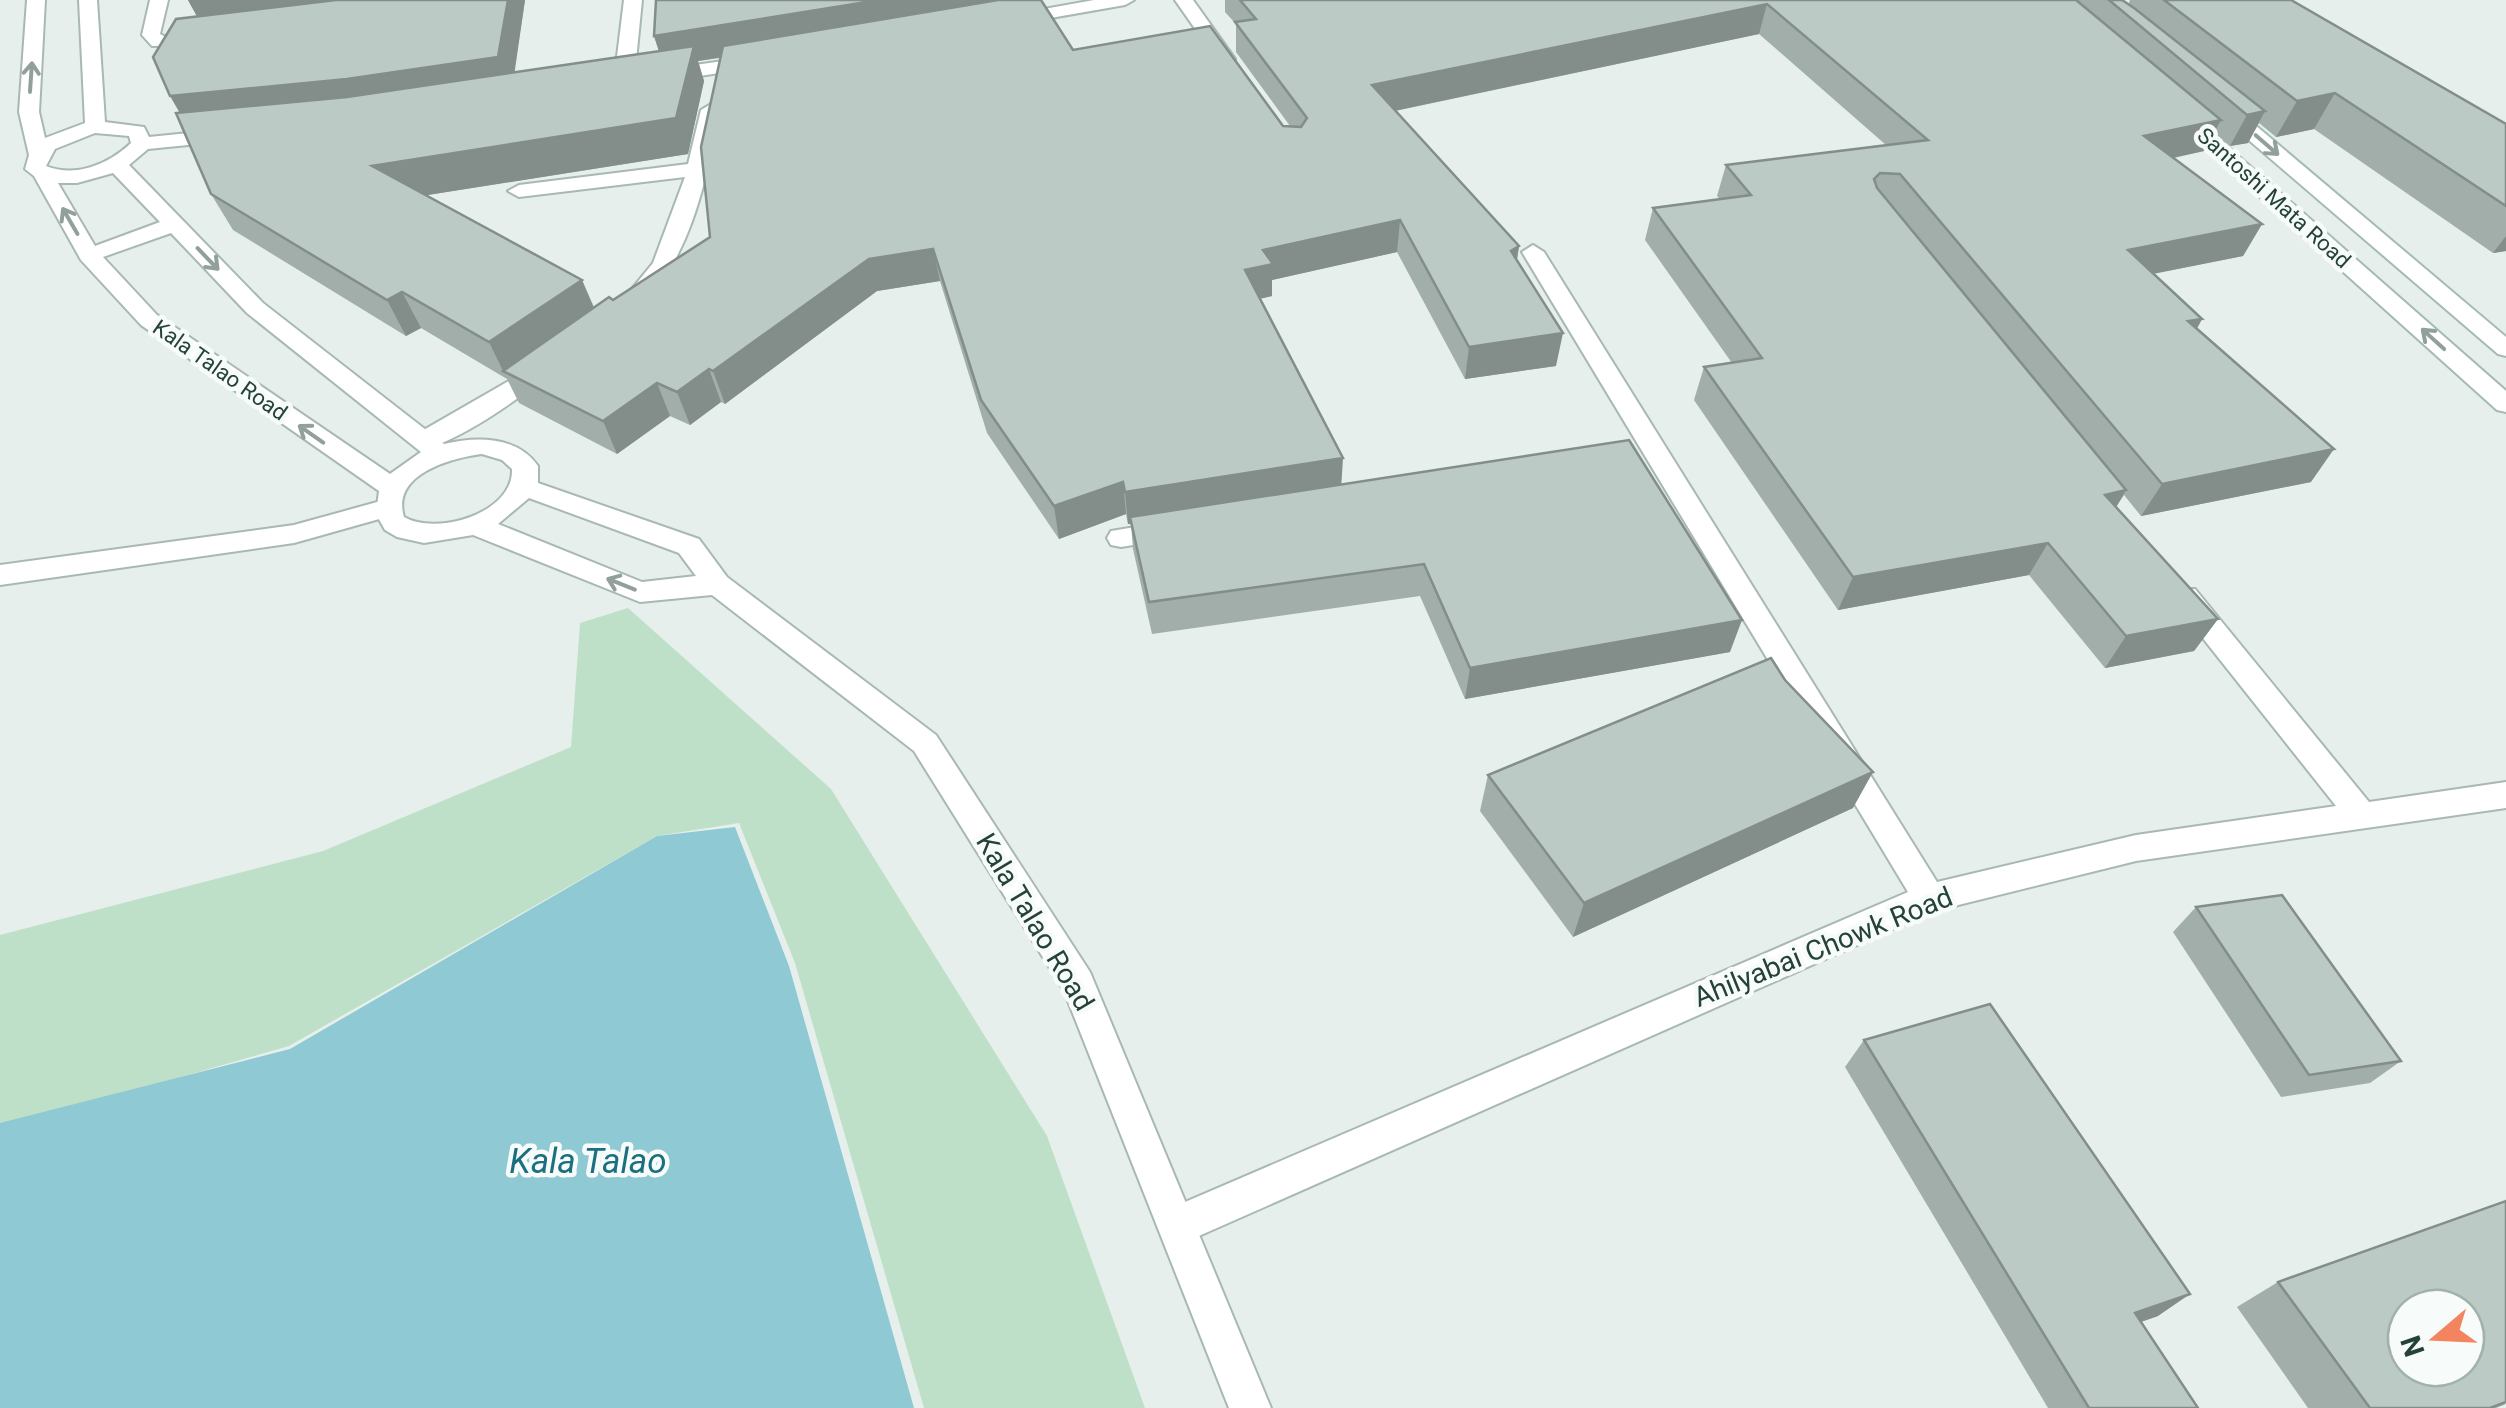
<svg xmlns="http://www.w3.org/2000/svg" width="2506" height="1408" viewBox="0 0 2506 1408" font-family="Roboto,sans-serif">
<rect width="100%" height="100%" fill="#e6efeb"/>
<polygon fill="#bfe0c8" points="628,608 831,789 1047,1136 1145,1408 924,1408 795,963 739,823 657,836 289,1046 0,1129 0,935 323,851 571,747 580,623"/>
<polygon fill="#8ec9d4" points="735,827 789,966 914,1408 0,1408 0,1123 290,1049 657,836"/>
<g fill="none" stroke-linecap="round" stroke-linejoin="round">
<defs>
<g id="minor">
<polygon points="150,0 168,0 160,34 164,36 207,37 207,45 152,46 142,35"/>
<polygon points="624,0 642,0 634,81 624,87 614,81"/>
<polygon points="1175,0 1193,0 1235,59 1233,63 1219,63"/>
<path d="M711 104 721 110C705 180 693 252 642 306L634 308 622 301 653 263 685 177 519 197 508 191 519 185 688 164 701 110Z"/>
<polygon points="1533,245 1544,252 1937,882 2136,835 2336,806 2175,603 2171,596 2175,589 2195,589 2369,802 2506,782 2506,808 2136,861 1934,911 1192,1239 1178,1244 1164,1239 1158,1225 1164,1211 1908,892 1522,252"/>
<path d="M545 360 557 367 554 372C528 391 444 455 415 447L411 441 415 435Z"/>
<polygon points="388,499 397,502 401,508 397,514 294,543 0,585 0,565 294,525"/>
<polygon points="1172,521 1182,523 1185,530 1182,537 1121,547 1111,545 1107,538 1111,531"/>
</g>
<g id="tertiary">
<path d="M27 0H45L39 112 45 138 85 123 79 0H97L105 122 144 127 149 137 228 129 238 135 228 141 148 149 129 165 263 303 444 444C477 436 517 436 538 466V483L699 539 727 577 936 735 1090 972 1271 1408H1229L1064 991 914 751 712 595 640 602 473 535 424 543 397 537 385 530 376 514 379 491 141 325 81 260 34 176 25 169 29 155 19 112ZM95 133 129 136 131 143C109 164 76 178 46 166L55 149ZM113 173 160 222 95 246 58 183H77ZM171 233 247 313 421 452 390 474 157 315 103 257ZM482 454 502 460 512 469C514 513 437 536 404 517 391 474 451 458 482 454ZM529 498 679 553 696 576 642 582 498 524Z"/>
<polygon points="1094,0 1134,0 1125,5 1011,25 1002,20 1011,15"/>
<polygon points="758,56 765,58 765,66 660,82 650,76 660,70"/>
</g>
<g id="secondary">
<polygon points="2222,101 2229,103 2506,337 2506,356 2498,354 2215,111 2212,107"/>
<polygon points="2179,108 2186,110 2506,391 2506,412 2497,410 2172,118 2169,114"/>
</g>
</defs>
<use href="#minor" stroke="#a8b8b2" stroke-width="4"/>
<use href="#tertiary" stroke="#a8b8b2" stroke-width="4"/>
<use href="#secondary" stroke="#a4bbb3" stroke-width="4"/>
<use href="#minor" fill="#fff" fill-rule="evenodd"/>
<use href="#tertiary" fill="#fff" fill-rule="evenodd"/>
<use href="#secondary" fill="#fff" fill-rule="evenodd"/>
</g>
<g fill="#a1aea9" fill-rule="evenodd">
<path d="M188 0H525L514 72 659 51 654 36 1073 50 1283 126H1290L1236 52V24L1225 12V0H2122L2128 5 2130 0H2291L2506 124V251L2493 253 2314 129 2276 137 2259 123 2248 143 2230 146 2214 133 2204 151 2174 158 2262 224 2243 256 2153 274 2202 319 2197 329 2311 482 2141 516 2124 495 2116 507 2218 619 2194 651 2105 668 2029 575 1838 610 1694 400 1704 367 1732 363 1645 240 1653 208 1720 199 1717 196 1726 165 1886 145 1759 34 1395 111 1519 246 1517 260 1556 366 1465 379 1397 252 1272 280V296L1260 299 1341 484 1730 652 1465 699 1420 596 1152 634 1133 549 1131 524H1128L1126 514 1059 539 987 433 940 281 877 291 725 404 721 402 690 425 670 416 617 454 519 403 507 379 421 328 406 336 233 230 211 194 179 113 197 16ZM720 58 710 237 613 300 594 307 582 280 427 195 688 154 704 81 698 61Z"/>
<polygon points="1488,775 1853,808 1573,937 1480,811"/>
<polygon points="2196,907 2401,1061 2370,1083 2281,1097 2173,932"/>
<polygon points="1864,1040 2158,1316 2141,1322 2198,1408 2048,1408 1845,1067"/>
<polygon points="2278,1282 2506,1404 2496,1408 2308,1408 2237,1307"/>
</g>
<g fill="#838d89">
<polygon points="188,0 376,0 205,31"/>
<polygon points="508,0 525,0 512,90 189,129 170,96"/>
<polygon points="879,0 1029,0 1030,7 698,61 704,81 688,154 390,201 372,166 664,67 654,36"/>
<polygon points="1767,4 1759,34 1370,116 1372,85"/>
<polygon points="2335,93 2314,129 2276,137 2297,101"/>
<polygon points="2265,111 2248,143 2230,146 2247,115"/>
<polygon points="2221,120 2204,151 2129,167 2144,136"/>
<polygon points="1400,220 1397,252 1272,280 1272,296 1245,302 1245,270 1263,250"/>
<polygon points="2262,224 2243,256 2111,282 2128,250"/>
<polygon points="2506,236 2506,251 2493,253"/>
<polygon points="1519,246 1514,278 1511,251"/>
<polygon points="933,249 940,281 877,291 725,404 713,371 869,259"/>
<polygon points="582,280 597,316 503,371 507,379 489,342"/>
<polygon points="402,292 421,328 406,336 387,300"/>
<polygon points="2202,319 2183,352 2188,321"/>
<polygon points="1563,333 1556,366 1465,379 1469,347"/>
<polygon points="709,369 721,402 690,425 677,392"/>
<polygon points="657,383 670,416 617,454 603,421"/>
<polygon points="2334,449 2311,482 2141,516 2162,484"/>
<polygon points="1343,458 1341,490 1130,517 1131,524 1128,524 1125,492"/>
<polygon points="1123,482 1126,514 1059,539 1054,506"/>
<polygon points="2126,490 2107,523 2105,495"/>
<polygon points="2048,543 2029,575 1838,610 1853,577"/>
<polygon points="2218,619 2194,651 2105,668 2126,636"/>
<polygon points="1742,620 1730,652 1465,699 1470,668"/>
<polygon points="1873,772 1853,808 1573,937 1584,903"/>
<polygon points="2190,1294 2158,1316 2105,1334 2135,1313"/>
</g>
<g fill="#bbcac4" stroke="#838d89" stroke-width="2.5" fill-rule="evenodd">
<polygon points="336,0 508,0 498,57 347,79 170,96 153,57 176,19"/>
<polygon points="656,0 879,0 654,36"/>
<polygon points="998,0 1041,0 1073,50 1210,26 1283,126 1301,127 1307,118 1235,22 1256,19 1240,0 2076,0 2221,120 2144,136 2262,224 2128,250 2202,319 2188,321 2334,449 2162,484 1900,174 1880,173 1874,179 1877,188 2126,490 2105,495 2218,619 2126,636 2048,543 1853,577 1704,367 1762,358 1653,208 1751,195 1726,165 1928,140 1767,4 1372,85 1519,246 1511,251 1563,333 1469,347 1400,220 1263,250 1273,264 1245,270 1343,458 1125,492 1123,482 1054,506 981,400 933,249 869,259 713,371 709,369 677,392 657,383 603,421 503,371 609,297 613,300 710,237 701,147 723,46"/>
<polygon points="2109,0 2122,0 2134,8 2265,111 2247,115"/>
<polygon points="2164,0 2291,0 2506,124 2506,206 2335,93 2297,101"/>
<polygon points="694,46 676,118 372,166 582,280 489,342 402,292 387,300 211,194 176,113 347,97"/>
<polygon points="1629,440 1742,620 1470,668 1424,564 1149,602 1130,517"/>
<polygon points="1771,658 1785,680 1873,772 1584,903 1488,775"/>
<polygon points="2282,895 2401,1061 2309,1075 2196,907"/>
<polygon points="1990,1004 2190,1294 2135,1313 2198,1408 2089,1408 1864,1040"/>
<path d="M2506 1201V1402L2490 1408H2370L2278 1282ZM2406 1308H2466V1368H2406Z"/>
</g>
<defs><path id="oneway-shaft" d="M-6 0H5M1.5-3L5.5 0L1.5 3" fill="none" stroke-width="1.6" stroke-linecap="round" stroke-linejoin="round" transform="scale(2.5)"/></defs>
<g stroke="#92a09c">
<use href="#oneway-shaft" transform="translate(31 77) rotate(-86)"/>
<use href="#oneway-shaft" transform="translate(2267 145) rotate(41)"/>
<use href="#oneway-shaft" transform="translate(70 221) rotate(-120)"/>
<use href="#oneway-shaft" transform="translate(208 259) rotate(46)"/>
<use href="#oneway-shaft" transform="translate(2433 339) rotate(-138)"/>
<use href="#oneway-shaft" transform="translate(311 434) rotate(-145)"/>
<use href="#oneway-shaft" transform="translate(621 584) rotate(-158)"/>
</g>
<g text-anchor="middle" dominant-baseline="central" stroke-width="9" stroke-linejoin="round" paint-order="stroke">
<g font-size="22" fill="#24423a" stroke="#f7fbf9">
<text transform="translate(2274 198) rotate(42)">Santoshi Mata Road</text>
<text transform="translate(220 370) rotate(35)">Kala Talao Road</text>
</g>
<g font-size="28" fill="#24423a" stroke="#f7fbf9">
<text transform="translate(1035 922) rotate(59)">Kala Talao Road</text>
<text transform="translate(1823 947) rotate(-22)">Ahilyabai Chowk Road</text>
</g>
<g font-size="35" font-style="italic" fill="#1c6f80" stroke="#f7fbf9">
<text x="588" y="1161">Kala Talao</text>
</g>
</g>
<g transform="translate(2436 1338) rotate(251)"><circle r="48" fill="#f7fbf9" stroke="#a3b1ad" stroke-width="2.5"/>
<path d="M0-8L18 38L0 25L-18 38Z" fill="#f4845f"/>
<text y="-15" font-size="28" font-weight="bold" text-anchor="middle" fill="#24423a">N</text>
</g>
</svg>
